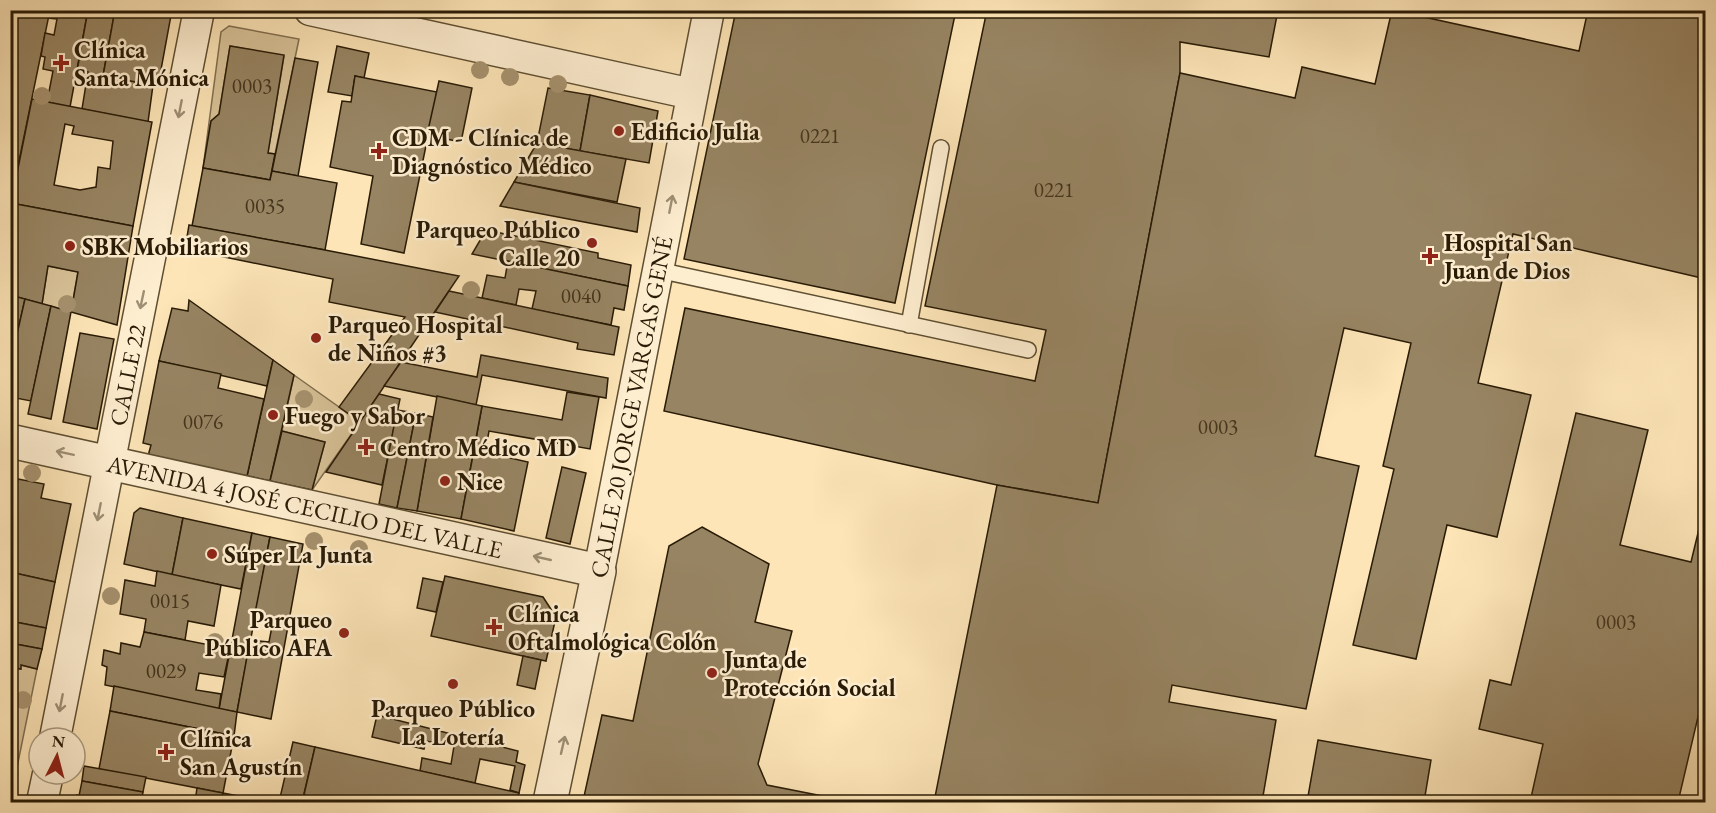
<svg xmlns="http://www.w3.org/2000/svg" width="1716" height="813" viewBox="0 0 1716 813" font-family="'EB Garamond',serif">
<rect width="100%" height="100%" fill="#fde5b7"/>
<filter id="stains"><feTurbulence type="fractalNoise" baseFrequency=".00333" numOctaves="4"/><feColorMatrix values="0 0 0 0 .2 0 0 0 0 .09 0 0 0 0 .02 0 0 0 .5 -.17"/></filter>
<radialGradient id="worn" r=".72"><stop offset=".6" stop-color="#630" stop-opacity="0"/><stop offset="1" stop-color="#630" stop-opacity=".3"/></radialGradient>
<g fill="#d9c399" stroke="#816f50" stroke-width="1.5">
<polygon points="229,26 299,39 275,154 268,153 284,56 230,46 219,114 211,121 203,168 221,32"/>
<polygon points="48,266 78,272 71,312 42,304"/>
<polygon points="294,375 360,422 312,490 325,442 282,431"/>
<polygon points="21,665 37,669 10,802 13,704 11,703 11,667 20,669"/>
</g>
<g fill="#978462" stroke="#291b06" stroke-width="1.5" fill-rule="evenodd">
<polygon points="10,10 49,15 10,205"/>
<polygon points="49,10 88,10 70,107 47,102 53,71 43,69 45,57 41,56 45,33 54,35 57,19 48,18"/>
<polygon points="88,10 115,10 103,76 153,85 148,122 82,109 88,72 77,71"/>
<polygon points="115,10 172,10 158,86 103,76"/>
<polygon points="736,10 956,10 895,303 684,259"/>
<polygon points="987,10 1278,10 1269,57 1180,42 1180,73 1098,503 997,485 664,411 685,308 1035,381 1046,330 925,306"/>
<polygon points="1392,10 1579,51 1588,10 1706,10 1706,279 1513,234 1478,383 1531,395 1497,537 1447,525 1416,659 1353,645 1394,469 1383,466 1411,343 1344,328 1315,456 1359,466 1306,709 1172,685 1169,702 1276,720 1262,802 934,802 997,485 1098,503 1180,73 1295,98 1302,67 1375,84"/>
<polygon points="230,46 284,55 268,153 275,154 270,180 203,168 211,121 219,114"/>
<polygon points="337,46 369,53 364,78 355,76 352,96 328,92"/>
<polygon points="295,58 318,62 298,176 272,171"/>
<polygon points="355,76 437,92 404,253 361,244 373,176 330,167 342,101 351,102"/>
<polygon points="439,81 472,88 461,142 427,135"/>
<polygon points="548,88 590,95 580,151 537,143"/>
<polygon points="590,95 658,111 649,163 580,151"/>
<path d="M32 99 152 122 133 226 11 203ZM65 124 74 126 72 134 113 141 110 169 98 167 96 187 80 190 54 185Z"/>
<polygon points="537,143 626,159 617,202 514,182"/>
<polygon points="203,168 270,180 272,171 337,183 325,250 192,226"/>
<polygon points="514,182 640,208 637,232 500,206"/>
<polygon points="11,203 133,226 117,325 71,312 78,272 48,266 42,304 10,295"/>
<polygon points="189,225 325,250 459,276 360,422 339,407 405,317 329,302 333,279 185,249"/>
<polygon points="486,230 598,253 598,258 631,265 628,286 472,254"/>
<polygon points="508,261 628,286 624,310 614,308 611,325 532,309 536,291 519,289 516,305 482,298 487,275 505,278"/>
<polygon points="449,291 619,327 614,355 577,349 578,343 435,312"/>
<polygon points="10,295 25,299 10,365"/>
<polygon points="25,299 51,306 31,401 10,397 10,365"/>
<polygon points="189,300 273,360 267,386 159,361 172,308 188,311"/>
<polygon points="51,306 71,312 51,419 28,414"/>
<polygon points="80,333 114,339 97,429 63,422"/>
<polygon points="481,355 608,378 606,398 482,375 476,405 384,386 401,362 477,377"/>
<polygon points="273,360 294,375 270,481 247,476"/>
<polygon points="159,361 221,374 218,388 264,399 247,476 148,456 151,445 143,443"/>
<polygon points="567,392 599,397 590,449 489,431 485,453 474,450 482,406 562,420"/>
<polygon points="379,394 400,399 382,485 326,472"/>
<polygon points="437,396 482,406 461,519 417,511"/>
<polygon points="397,410 416,413 397,508 379,504"/>
<polygon points="416,413 433,417 417,511 397,508"/>
<polygon points="1576,413 1648,430 1620,545 1691,562 1706,500 1706,683 1678,802 1530,802 1543,744 1479,729 1490,680 1511,685"/>
<polygon points="282,431 325,442 312,490 270,481"/>
<polygon points="474,450 528,462 514,531 461,519"/>
<polygon points="562,467 586,473 570,544 546,538"/>
<polygon points="10,477 18,479 10,517"/>
<polygon points="18,479 44,484 41,498 71,504 55,582 10,572 10,517"/>
<polygon points="140,508 183,518 172,575 124,564 134,513"/>
<polygon points="183,518 252,533 241,589 172,575"/>
<polygon points="702,527 769,564 755,622 792,631 758,764 767,785 853,802 583,801 602,715 633,721 669,546"/>
<polygon points="252,533 270,537 237,712 219,709"/>
<polygon points="270,537 303,544 271,719 237,712 250,640 269,642 273,621 254,618"/>
<polygon points="157,571 221,585 214,626 188,621 185,640 144,632 146,619 120,614 125,580 155,586"/>
<polygon points="10,572 55,582 46,628 10,621"/>
<polygon points="445,576 543,597 556,617 546,661 431,636"/>
<polygon points="423,578 443,582 436,612 417,608"/>
<polygon points="10,621 46,628 42,649 10,643"/>
<polygon points="144,632 230,649 224,677 199,673 196,690 221,694 219,709 105,685 107,667 102,665 104,650 120,654 121,643 140,647"/>
<polygon points="10,643 42,649 37,669 21,665 21,669 10,667"/>
<polygon points="523,656 541,660 535,689 517,685"/>
<polygon points="114,686 237,712 234,736 110,711"/>
<polygon points="110,711 234,736 223,793 99,769"/>
<polygon points="377,715 518,751 516,762 525,765 519,793 510,790 515,766 480,759 475,783 420,771 422,758 451,764 454,746 426,741 424,749 372,737"/>
<polygon points="1318,740 1431,760 1424,802 1307,802"/>
<polygon points="293,742 315,747 302,802 279,802"/>
<polygon points="315,747 519,793 517,802 340,802 304,795"/>
<polygon points="84,766 146,777 143,792 82,781"/>
<polygon points="82,781 143,792 141,802 116,802 79,796"/>
<polygon points="197,788 223,793 221,802 195,802"/>
<polygon points="223,793 239,796 238,802 221,802"/>
<polygon points="77,795 79,796 116,802 75,802"/>
</g>
<g fill="none" stroke-linecap="round" stroke-linejoin="round">
<defs>
<g id="service">
<polyline points="658,270 1028,350"/>
<polyline points="909,325 941,148"/>
</g>
<g id="minor">
<polyline points="310,10 692,94"/>
<polyline points="599,571 709,10"/>
<path id="s1" d="M55 738 199 10"/>
<polyline points="42,802 48,774"/>
</g>
<g id="tertiary">
<path id="s2" d="M10 441 599 571 550 802"/>
</g>
</defs>
<use href="#service" stroke="#5e4e32" stroke-width="18"/>
<use href="#minor" stroke="#5e4e32" stroke-width="33"/>
<use href="#tertiary" stroke="#5e4e32" stroke-width="36"/>
<use href="#service" stroke="#feeed0" stroke-width="15"/>
<use href="#minor" stroke="#feeed0" stroke-width="30"/>
<use href="#tertiary" stroke="#feeed0" stroke-width="33"/>
</g>
<g fill="#a6916e">
<circle cx="480" cy="70" r="9"/>
<circle cx="510" cy="77" r="9"/>
<circle cx="558" cy="84" r="9"/>
<circle cx="42" cy="96" r="9"/>
<circle cx="471" cy="290" r="9"/>
<circle cx="67" cy="304" r="9"/>
<circle cx="304" cy="399" r="9"/>
<circle cx="32" cy="473" r="9"/>
<circle cx="314" cy="541" r="9"/>
<circle cx="359" cy="549" r="9"/>
<circle cx="111" cy="596" r="9"/>
<circle cx="215" cy="642" r="9"/>
<circle cx="23" cy="700" r="9"/>
</g>
<defs><path id="oneway-shaft" d="M-6 0H5M1.5-3L5.5 0L1.5 3" fill="none" stroke-width="1.6" stroke-linecap="round" stroke-linejoin="round" transform="scale(1.5)"/></defs>
<g stroke="#9e8f75">
<use href="#oneway-shaft" transform="translate(180 109) rotate(101)"/>
<use href="#oneway-shaft" transform="translate(671 204) rotate(-79)"/>
<use href="#oneway-shaft" transform="translate(142 300) rotate(102)"/>
<use href="#oneway-shaft" transform="translate(65 453) rotate(-168)"/>
<use href="#oneway-shaft" transform="translate(99 512) rotate(101)"/>
<use href="#oneway-shaft" transform="translate(542 558) rotate(-167)"/>
<use href="#oneway-shaft" transform="translate(61 703) rotate(101)"/>
<use href="#oneway-shaft" transform="translate(563 745) rotate(-77)"/>
</g>
<g fill="#8f2418" stroke="#feeed0" stroke-width="2">
<path d="M58 54h6v6h6v6h-6v6h-6v-6h-6v-6h6z"/>
<circle cx="619" cy="131" r="6"/>
<path d="M376 142h6v6h6v6h-6v6h-6v-6h-6v-6h6z"/>
<circle cx="592" cy="243" r="6"/>
<circle cx="70" cy="246" r="6"/>
<path d="M1427 247h6v6h6v6h-6v6h-6v-6h-6v-6h6z"/>
<circle cx="316" cy="338" r="6"/>
<circle cx="273" cy="415" r="6"/>
<path d="M363 438h6v6h6v6h-6v6h-6v-6h-6v-6h6z"/>
<circle cx="445" cy="481" r="6"/>
<circle cx="212" cy="554" r="6"/>
<path d="M491 618h6v6h6v6h-6v6h-6v-6h-6v-6h6z"/>
<circle cx="344" cy="633" r="6"/>
<circle cx="712" cy="673" r="6"/>
<circle cx="453" cy="684" r="6"/>
<path d="M163 743h6v6h6v6h-6v6h-6v-6h-6v-6h6z"/>
</g>
<g text-anchor="middle" dominant-baseline="central" stroke-width="5" stroke-linejoin="round" paint-order="stroke">
<g font-size="21" fill="#44351d">
<text x="252" y="85">0003</text>
<text x="820" y="135">0221</text>
<text x="1054" y="189">0221</text>
<text x="265" y="205">0035</text>
<text x="581" y="295">0040</text>
<text x="203" y="421">0076</text>
<text x="1218" y="426">0003</text>
<text x="170" y="600">0015</text>
<text x="1616" y="621">0003</text>
<text x="166" y="670">0029</text>
</g>
<g font-size="24" font-weight="bold" fill="#291b06" stroke="#feeed0" text-anchor="start">
<text x="74" y="49">Clínica<tspan x="74" dy="28">Santa Mónica</tspan></text>
<text x="631" y="131">Edificio Julia</text>
<text x="392" y="137">CDM - Clínica de<tspan x="392" dy="28">Diagnóstico Médico</tspan></text>
<text x="580" y="229" text-anchor="end">Parqueo Público<tspan x="580" dy="28">Calle 20</tspan></text>
<text x="1444" y="242">Hospital San<tspan x="1444" dy="28">Juan de Dios</tspan></text>
<text x="82" y="246">SBK Mobiliarios</text>
<text x="328" y="324">Parqueo Hospital<tspan x="328" dy="28">de Niños #3</tspan></text>
<text x="285" y="415">Fuego y Sabor</text>
<text x="380" y="447">Centro Médico MD</text>
<text x="457" y="481">Nice</text>
<text x="224" y="554">Súper La Junta</text>
<text x="508" y="613">Clínica<tspan x="508" dy="28">Oftalmológica Colón</tspan></text>
<text x="332" y="619" text-anchor="end">Parqueo<tspan x="332" dy="28">Público AFA</tspan></text>
<text x="724" y="659">Junta de<tspan x="724" dy="28">Protección Social</tspan></text>
<text x="453" y="708" text-anchor="middle">Parqueo Público<tspan x="453" dy="28">La Lotería</tspan></text>
<text x="180" y="738">Clínica<tspan x="180" dy="28">San Agustín</tspan></text>
</g>
<g font-size="24" fill="#291b06" stroke="#feeed0">
<text stroke="none"><textPath href="#s1" startOffset="370">CALLE 22</textPath></text>
<text transform="translate(631 407) rotate(-79)">CALLE 20 JORGE VARGAS GENÉ</text>
<text stroke="none"><textPath href="#s2" startOffset="302">AVENIDA 4 JOSÉ CECILIO DEL VALLE</textPath></text>
</g>
</g>
<rect width="1716" height="813" fill="none" stroke="#fde5b7" stroke-width="36"/>
<rect x="12" y="12" width="1692" height="789" fill="none" stroke="#291b06" stroke-width="3"/>
<rect x="18" y="18" width="1680" height="777" fill="none" stroke="#291b06" stroke-width="1.5"/>
<g transform="translate(57 756) rotate(6)"><circle r="28" fill="#feeed0" stroke="#a99a7f" stroke-width="1.5"/>
<path d="M0-4.5L10 22L0 15L-10 22Z" fill="#8f2418"/>
<text y="-9" font-size="16" font-weight="bold" text-anchor="middle" fill="#291b06">N</text>
</g>
<rect width="100%" height="100%" filter="url(#stains)"/>
<rect width="100%" height="100%" fill="url(#worn)"/>
</svg>
